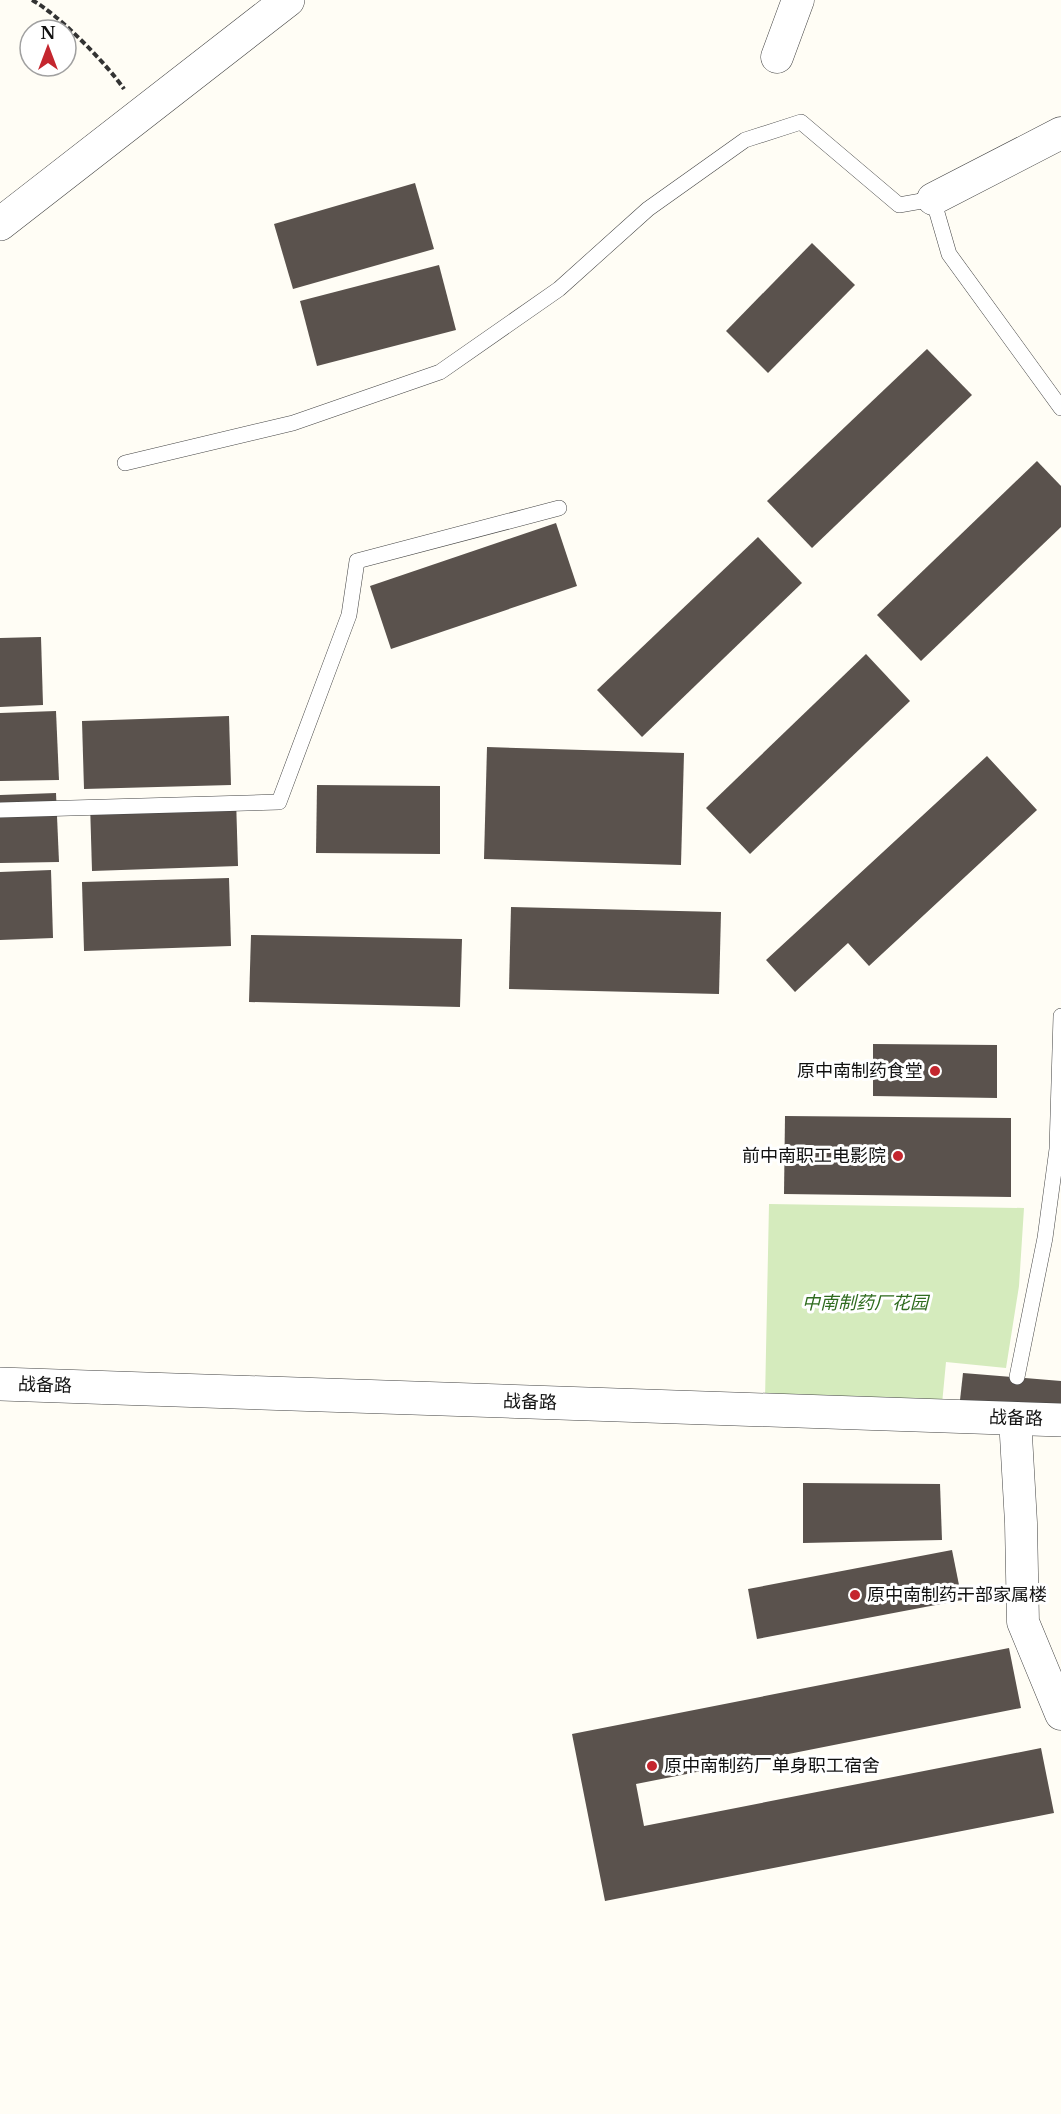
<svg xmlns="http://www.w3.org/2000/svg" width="1061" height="2114" viewBox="0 0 1061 2114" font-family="'Libre Baskerville','Noto Sans SC',serif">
<rect width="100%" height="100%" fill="#fffdf5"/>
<polygon fill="#d5ebbd" points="769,1204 1024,1208 1019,1286 1006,1368 946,1362 942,1404 765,1400"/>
<g fill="#5a524d">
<polygon points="415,183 434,249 293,289 274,224"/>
<polygon points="812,243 855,285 768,373 726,331"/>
<polygon points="439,265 456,330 317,366 300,301"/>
<polygon points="927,349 972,395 812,548 767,501"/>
<polygon points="1037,461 1061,486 1061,527 921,661 877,615"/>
<polygon points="556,523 577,586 391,649 370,586"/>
<polygon points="758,537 802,583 642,737 597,690"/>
<polygon points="41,637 43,705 0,707 0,638"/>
<polygon points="866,654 910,701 750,854 706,808"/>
<polygon points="56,711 59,780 0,781 0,713"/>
<polygon points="229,716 231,785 84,789 82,721"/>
<polygon points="487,747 684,753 681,865 484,859"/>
<polygon points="987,756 1037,810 869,966 848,943 795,992 766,960"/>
<polygon points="317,785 440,786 440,854 316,853"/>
<polygon points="56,793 59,862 0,863 0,795"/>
<polygon points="236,798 238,866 92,871 90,803"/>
<polygon points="51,870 53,938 0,940 0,872"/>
<polygon points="229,878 231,946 84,951 82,882"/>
<polygon points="511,907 721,912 719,994 509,989"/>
<polygon points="251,935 462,939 460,1007 249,1002"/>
<polygon points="873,1044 997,1045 997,1098 873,1096"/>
<polygon points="785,1116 1011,1118 1011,1197 784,1194"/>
<polygon points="963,1373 1061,1381 1061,1408 960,1400"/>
<polygon points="803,1483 940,1484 942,1540 803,1543"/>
<polygon points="952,1550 962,1600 757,1639 748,1589"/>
<polygon points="1009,1648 1021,1708 636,1784 644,1826 1041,1748 1054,1813 605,1901 572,1734"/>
</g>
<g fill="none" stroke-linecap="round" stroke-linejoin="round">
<defs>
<g id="service">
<polyline points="125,463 293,423 440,372 559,289 648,209 745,140 801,122 899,205 933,199 949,254 1061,408"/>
<polyline points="0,810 279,802 349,615 357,561 559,508"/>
<polyline points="1017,1377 1045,1238 1057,1149 1061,1016"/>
</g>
<g id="minor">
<polyline points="777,57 798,0"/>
<polyline points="933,199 1061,133"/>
<polyline points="1015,1418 1021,1523 1023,1622 1061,1714"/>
</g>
<g id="tertiary">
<polyline points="0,224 288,0"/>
<polyline points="0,1384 1061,1420"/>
</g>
</defs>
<use href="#service" stroke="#444" stroke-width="16"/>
<use href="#minor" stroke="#444" stroke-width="33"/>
<use href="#tertiary" stroke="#444" stroke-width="34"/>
<path stroke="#333" stroke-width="4" stroke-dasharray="6 3" stroke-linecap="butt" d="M32 0C58 14 107 64 124 89"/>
<use href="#service" stroke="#fff" stroke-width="15"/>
<use href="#minor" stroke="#fff" stroke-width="32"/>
<use href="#tertiary" stroke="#fff" stroke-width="33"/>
</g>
<g fill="#c4262e" stroke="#fff" stroke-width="2">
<circle cx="935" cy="1071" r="6"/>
<circle cx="898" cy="1156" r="6"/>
<circle cx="855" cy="1595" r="6"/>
<circle cx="652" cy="1766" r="6"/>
</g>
<g text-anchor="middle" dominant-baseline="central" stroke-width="6" stroke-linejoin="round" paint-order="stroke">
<g font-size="18" fill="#111" stroke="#fff" text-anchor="end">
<text x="923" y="1071">原中南制药食堂</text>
<text x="886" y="1156">前中南职工电影院</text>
<text x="867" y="1595" text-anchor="start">原中南制药干部家属楼</text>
<text x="664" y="1766" text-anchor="start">原中南制药厂单身职工宿舍</text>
</g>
<g font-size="18" font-style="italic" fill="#2f6b1f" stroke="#fff">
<text x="865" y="1303">中南制药厂花园</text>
</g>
<g font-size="18" fill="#111" stroke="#fff">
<text transform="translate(45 1385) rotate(2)">战备路</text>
<text transform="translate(530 1402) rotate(2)">战备路</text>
<text transform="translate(1016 1418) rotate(2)">战备路</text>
</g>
</g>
<g transform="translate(48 48)"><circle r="28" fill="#ffffff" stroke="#a0a0a0" stroke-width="1.5"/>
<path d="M0-4.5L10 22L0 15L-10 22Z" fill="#c4262e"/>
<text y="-9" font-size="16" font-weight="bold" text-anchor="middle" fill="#111111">N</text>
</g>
</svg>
